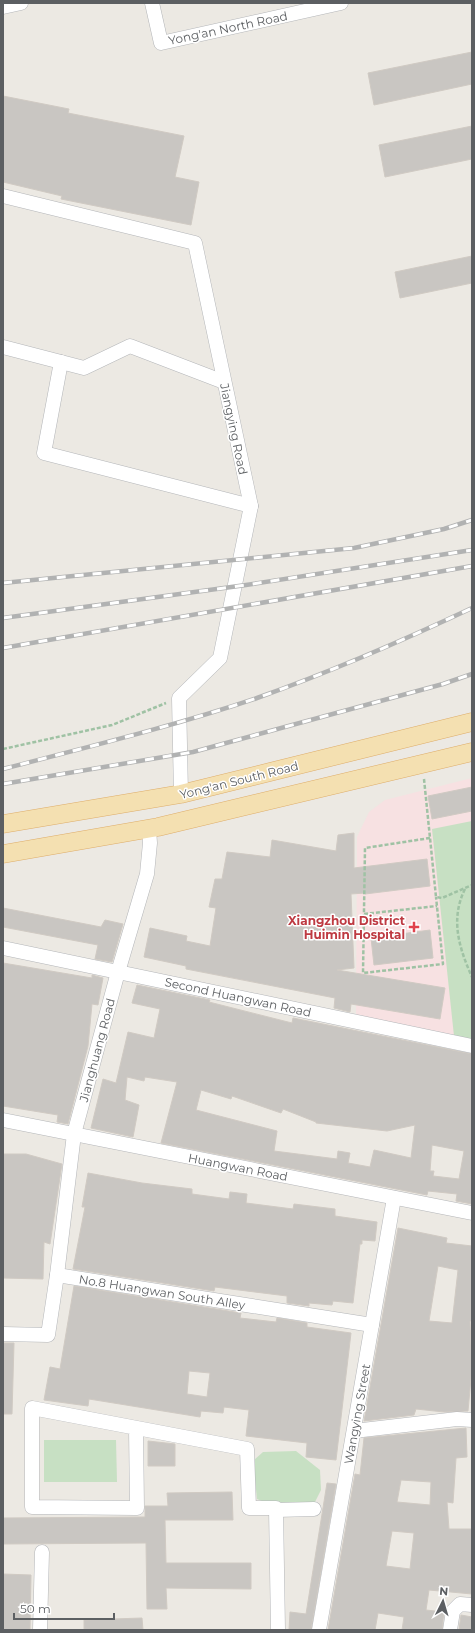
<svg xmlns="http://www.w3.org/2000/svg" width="475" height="1633" viewBox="0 0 475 1633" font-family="Montserrat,sans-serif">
<rect width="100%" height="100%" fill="#ece9e3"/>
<polygon fill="#f7e1e2" points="472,778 472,1040 356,1016 357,837 369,812 385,800"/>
<g fill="#c7e0c3">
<polygon points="472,821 472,1040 454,1036 432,829"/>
<polygon points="44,1440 116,1440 117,1482 44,1482"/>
<polygon points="296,1451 320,1470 321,1490 314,1504 269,1504 257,1499 253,1461 263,1452"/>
</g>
<g fill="#c9c6c2" stroke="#d0cac3" fill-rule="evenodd">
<polygon points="472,52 472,84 374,105 368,73"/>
<polygon points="3,96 69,109 68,113 184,136 175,177 199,182 191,225 61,199 62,196 3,182"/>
<polygon points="472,126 472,159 385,177 379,145"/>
<polygon points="472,256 472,283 400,298 395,272"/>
<polygon points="472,787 472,811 432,819 428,796"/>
<polygon points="354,833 354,868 427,859 430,886 365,894 365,893 351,894 354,968 337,970 445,988 440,1019 351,1004 350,1012 334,1008 335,998 186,969 186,966 144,957 150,928 187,936 186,941 210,946 216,908 209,907 215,879 222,879 227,852 270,857 272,840 336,851 338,835"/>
<polygon points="3,908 101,927 105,920 123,924 112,962 95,959 98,945 3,927"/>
<polygon points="430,930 433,958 374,965 371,938"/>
<polygon points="3,963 92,978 92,975 103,978 98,1005 92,1004 88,1046 68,1124 57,1122 58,1115 3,1106"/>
<path d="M137 985 210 1000 209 1002 292 1023 293 1018 472 1054V1204L456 1201 457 1194 428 1191 427 1195 161 1143 177 1082 145 1077 144 1081 127 1077 125 1100 139 1105 133 1137 91 1128 103 1079 116 1083 128 1032 154 1038 160 1009 132 1003ZM201 1090 231 1099 232 1096 281 1113 283 1109 316 1122V1123L387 1131 415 1125 411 1158 374 1150 370 1167 348 1163 350 1153 338 1151 337 1159 274 1151 277 1131 196 1110ZM432 1145 464 1151 459 1179 433 1176 434 1171H430Z"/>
<polygon points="3,1154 26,1154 62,1164 50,1244 44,1242 43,1279 3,1278"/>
<polygon points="88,1173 142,1183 192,1189 192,1194 229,1199 230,1192 247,1194 246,1203 293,1209 294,1204 335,1209 335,1216 377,1222 375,1241 362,1240 362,1244 360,1244 353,1303 333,1301 332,1305 309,1303 309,1306 287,1303 287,1296 215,1287 214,1291 73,1269 85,1207 82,1207"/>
<path d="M398 1228 447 1238 446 1243 472 1246V1321H470L472 1368 468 1411 444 1412 416 1409 414 1415 364 1421ZM438 1266 458 1270 452 1323 429 1321Z"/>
<path d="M74 1286 241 1313 240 1318 276 1322 277 1318 307 1323V1327L351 1333 336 1460 306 1457 307 1443 246 1436 249 1410 224 1407 223 1413 201 1411 200 1417 89 1399 88 1406 44 1400 50 1367 60 1369ZM189 1371 210 1373 207 1397 187 1394Z"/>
<polygon points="3,1343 14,1343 12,1414 3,1414"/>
<path d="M466 1428 467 1457 456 1458 453 1503 447 1502 449 1529H472V1594L429 1590 426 1610 444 1612 442 1630H402L404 1617 378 1613 375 1630H328L355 1474 360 1475 364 1438ZM401 1480 431 1482 430 1505 397 1502ZM392 1531 414 1533 410 1569 386 1566Z"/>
<polygon points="148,1441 175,1444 175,1466 148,1466"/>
<polygon points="327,1483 336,1484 311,1630 289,1630 290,1612 306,1614"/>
<polygon points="232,1492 233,1520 165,1520 166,1563 251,1563 251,1589 166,1588 167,1609 147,1609 146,1543 3,1544 3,1518 145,1517 145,1506 168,1506 167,1493"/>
<polygon points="3,1574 31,1575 30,1630 3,1630"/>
<polygon points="461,1615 472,1617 472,1630 459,1630"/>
<polygon points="142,1618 143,1630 84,1630 84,1620"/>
</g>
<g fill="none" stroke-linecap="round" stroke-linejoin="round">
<defs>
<g id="minor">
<polyline points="152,3 161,43 341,3"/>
<polyline points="3,7 21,3"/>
<polyline points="3,196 195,243 251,506 220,658 179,698 181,794"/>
<polyline points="3,347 84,368 130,346 224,382"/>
<polyline points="61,362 44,453 251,506"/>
<polyline points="3,948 472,1046"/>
<polyline points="3,1120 472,1213"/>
<polyline points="57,1275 74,1134 118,972 147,874 150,843 149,829"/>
<polyline points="3,1334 48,1335 57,1275 372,1325"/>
<polyline points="136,1428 137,1508 32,1507 32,1408 247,1449 249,1508 276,1508 278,1630"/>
<polyline points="354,1431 457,1419 472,1420"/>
<polyline points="276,1510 314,1509"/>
<polyline points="40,1630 42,1552"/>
<polyline points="319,1630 394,1198"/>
<polyline points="450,1630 453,1611 460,1604 472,1605"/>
</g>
<g id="major">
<polyline points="3,824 181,794 472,722"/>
<polyline points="3,854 158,827 472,752"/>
</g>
</defs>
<use href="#minor" stroke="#b4b6b9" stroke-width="15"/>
<use href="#major" stroke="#dead6a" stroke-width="19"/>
<g stroke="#9fc2a4" stroke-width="2.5" stroke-dasharray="4 2" stroke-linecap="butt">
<polyline points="3,749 112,725 166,703"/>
<polyline points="424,779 436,897 442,898 472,885"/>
<polyline points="430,838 365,848 363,973 443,964 436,897"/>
<path d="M465 889C450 919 459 948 472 977"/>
<polyline points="364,914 437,906"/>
</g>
<use href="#minor" stroke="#fff" stroke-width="14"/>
<use href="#major" stroke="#f4e0b1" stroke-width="18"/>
<defs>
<g id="rail">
<polyline points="3,583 354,548 444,529 472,520"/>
<polyline points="3,618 246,585 472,550"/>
<polyline points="3,648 472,566"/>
<path d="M3 769C88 747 174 726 257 698 330 672 402 641 472 608"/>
<polyline points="3,784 193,752 443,684 472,674"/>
</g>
</defs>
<use href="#rail" stroke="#b1b2b2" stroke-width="4.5"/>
<use href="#rail" stroke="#fff" stroke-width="3" stroke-dasharray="9" stroke-linecap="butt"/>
</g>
<path fill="#e0444e" stroke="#fff" stroke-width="1.5" d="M412 921h4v4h4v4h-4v4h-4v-4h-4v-4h4z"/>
<g text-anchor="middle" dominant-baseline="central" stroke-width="3" stroke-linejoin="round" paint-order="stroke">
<g font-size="12" fill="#5c5f62" stroke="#fff">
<text transform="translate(228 28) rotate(-12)">Yong'an North Road</text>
<text transform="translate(234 429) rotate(78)">Jiangying Road</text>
<text transform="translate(239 780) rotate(-14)">Yong'an South Road</text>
<text transform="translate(238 997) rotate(12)">Second Huangwan Road</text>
<text transform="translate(97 1050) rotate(-75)">Jianghuang Road</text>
<text transform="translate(238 1167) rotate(11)">Huangwan Road</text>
<text transform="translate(162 1292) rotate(9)">No.8 Huangwan South Alley</text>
<text transform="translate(357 1414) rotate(-80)">Wangying Street</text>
</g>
<g font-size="12" font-weight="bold" fill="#be3a42" stroke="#fff" text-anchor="end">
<text x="405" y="920">Xiangzhou District<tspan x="405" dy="14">Huimin Hospital</tspan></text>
</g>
</g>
<rect width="475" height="1633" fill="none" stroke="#5c5f62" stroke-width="8"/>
<g transform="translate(443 1601) rotate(5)" stroke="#ffffff" stroke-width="3" paint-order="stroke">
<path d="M0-3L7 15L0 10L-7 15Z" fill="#5c5f62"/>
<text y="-6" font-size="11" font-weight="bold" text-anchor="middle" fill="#5c5f62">N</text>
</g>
<path d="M14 1613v6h100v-6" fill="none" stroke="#5c5f62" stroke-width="2"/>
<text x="20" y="1613" font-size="12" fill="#5c5f62" stroke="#ffffff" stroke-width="3" paint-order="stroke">50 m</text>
</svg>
